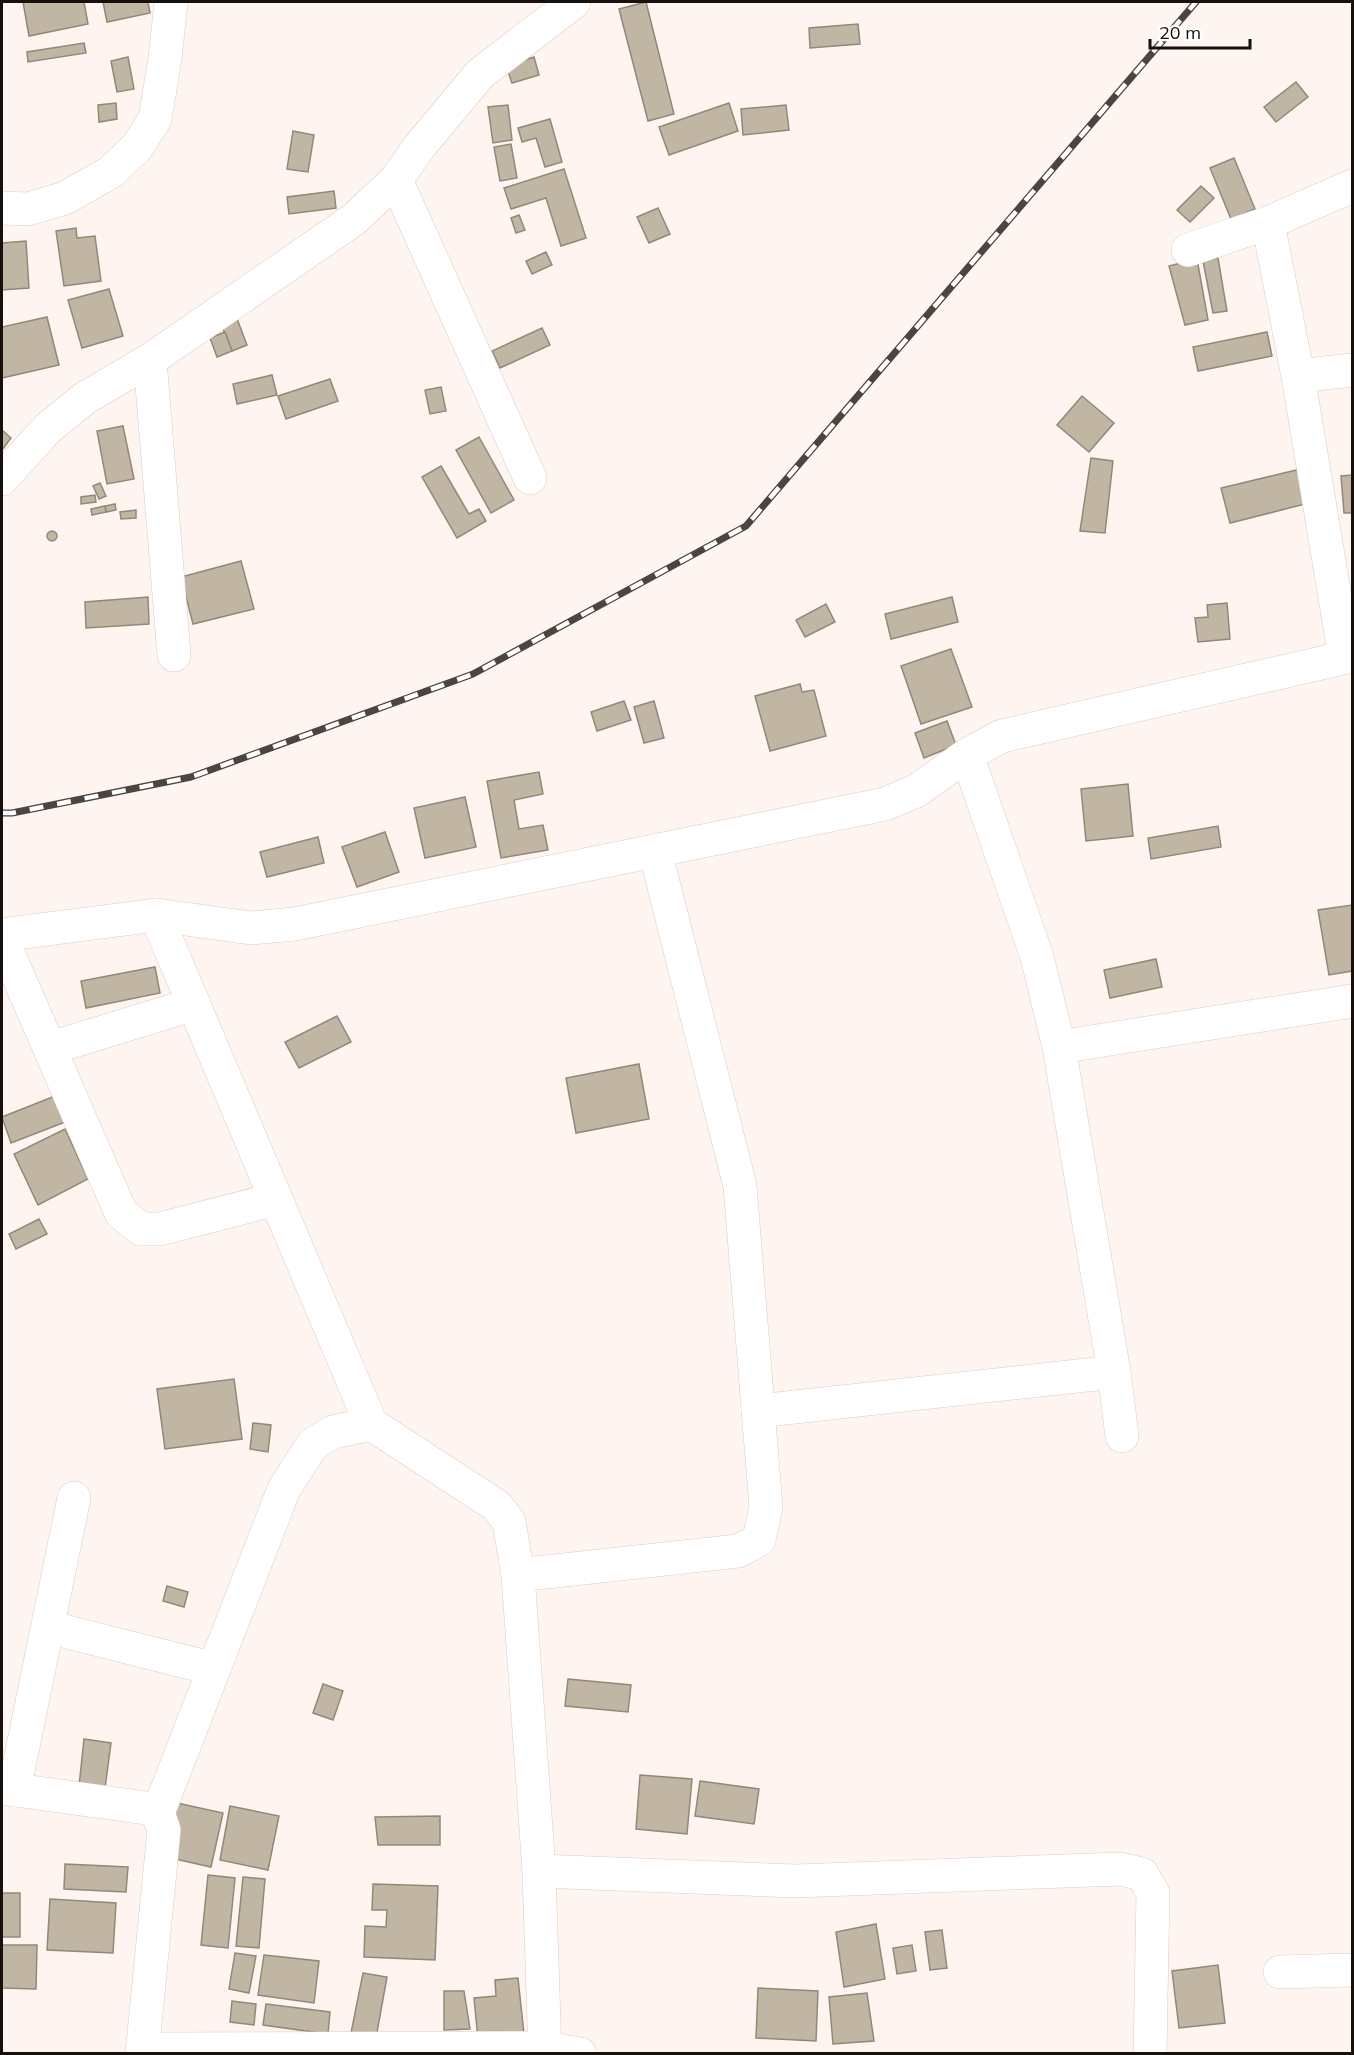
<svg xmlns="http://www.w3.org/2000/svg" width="1354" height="2055" viewBox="0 0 1354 2055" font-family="Mulish,sans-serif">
<rect width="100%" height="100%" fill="#fef5f1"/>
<g fill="#c1b5a4" stroke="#938878" stroke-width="1.5">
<polygon points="23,2 84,2 88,24 29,36"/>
<polygon points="103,2 148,2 150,13 107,22"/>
<polygon points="646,2 674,114 648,121 619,9"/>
<polygon points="858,24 860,44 810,48 809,28"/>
<polygon points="84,43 86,53 28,62 27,52"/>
<polygon points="128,57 134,89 117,92 111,61"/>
<polygon points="534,57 539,75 512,83 506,66"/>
<polygon points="1296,82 1308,97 1276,122 1264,107"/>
<polygon points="116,103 117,119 99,122 98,105"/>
<polygon points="729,103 738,131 669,155 659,127"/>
<polygon points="508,105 512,140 493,143 488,107"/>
<polygon points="786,105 789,130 743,135 741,109"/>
<polygon points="550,119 562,162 545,167 536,138 522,142 518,128"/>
<polygon points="293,131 314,135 308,172 287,169"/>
<polygon points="511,144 517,178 500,181 494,147"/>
<polygon points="1234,158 1255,209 1231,219 1210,168"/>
<polygon points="564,169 586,238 561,246 546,198 511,209 504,188"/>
<polygon points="1201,186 1214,198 1190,222 1177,210"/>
<polygon points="334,191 336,208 289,214 287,197"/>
<polygon points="658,208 670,234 649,243 637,217"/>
<polygon points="519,215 525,230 516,233 511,218"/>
<polygon points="76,228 77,238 95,236 101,281 64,286 56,231"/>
<polygon points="26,241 29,288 2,290 2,243"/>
<polygon points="546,252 552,265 532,274 526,261"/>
<polygon points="1218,258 1227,311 1213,313 1203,261"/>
<polygon points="1197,259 1208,320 1185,325 1169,266"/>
<polygon points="109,289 123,336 82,348 68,300"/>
<polygon points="236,316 247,345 232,351 220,322"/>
<polygon points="47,317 59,365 2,378 2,327"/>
<polygon points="542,328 550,345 500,368 492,351"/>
<polygon points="225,332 232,351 217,357 210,338"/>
<polygon points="1267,332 1272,356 1198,371 1193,347"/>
<polygon points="272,375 277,395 237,404 233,384"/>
<polygon points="330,379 338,401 286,419 278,396"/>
<polygon points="441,387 446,411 430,414 425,390"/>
<polygon points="1082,396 1114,423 1089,452 1057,425"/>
<polygon points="123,426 134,479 107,484 97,431"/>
<polygon points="2,430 11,438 2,450"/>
<polygon points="479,437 514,500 491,513 456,450"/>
<polygon points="1091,458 1113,461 1105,533 1080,531"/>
<polygon points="441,466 469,514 479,509 486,521 457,538 422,477"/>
<polygon points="1305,468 1313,502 1230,523 1221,488"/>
<polygon points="1352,475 1352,513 1344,513 1341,476"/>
<polygon points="100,483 106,496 99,499 93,486"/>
<polygon points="95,495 96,502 81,504 81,497"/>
<polygon points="115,504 116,510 106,512 105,506"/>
<polygon points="105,506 106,512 92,515 91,509"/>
<polygon points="136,510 136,518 121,519 120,512"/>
<circle cx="52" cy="536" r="5"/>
<polygon points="241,561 254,609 193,624 181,577"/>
<polygon points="148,597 149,624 86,628 85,602"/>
<polygon points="952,597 958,622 891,639 885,614"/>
<polygon points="1227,603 1230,639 1198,642 1195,618 1208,617 1207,605"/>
<polygon points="826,604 835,622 805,637 796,620"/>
<polygon points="951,649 972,707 921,724 901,666"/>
<polygon points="800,684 802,692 814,690 826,736 770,751 755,696"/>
<polygon points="624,701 631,720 597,731 591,712"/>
<polygon points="654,701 664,738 644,743 634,707"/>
<polygon points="947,721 956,745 924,758 915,733"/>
<polygon points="539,772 543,794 514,800 519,829 543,825 548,850 501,858 487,781"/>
<polygon points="1128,784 1133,836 1086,841 1081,789"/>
<polygon points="465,797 476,847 425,858 414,808"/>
<polygon points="1218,826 1221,847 1151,859 1148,838"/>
<polygon points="385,832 399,872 357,887 342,847"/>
<polygon points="318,837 324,863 267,877 260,852"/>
<polygon points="1352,905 1352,971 1329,975 1318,910"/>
<polygon points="1156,959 1162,987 1110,998 1104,970"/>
<polygon points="155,967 160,993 86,1008 81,981"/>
<polygon points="337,1016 351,1042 299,1068 285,1042"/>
<polygon points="639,1064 649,1119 576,1133 566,1078"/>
<polygon points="55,1096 65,1122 11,1143 2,1117"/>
<polygon points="65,1129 88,1179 38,1205 14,1154"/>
<polygon points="39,1219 47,1234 16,1249 9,1234"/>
<polygon points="234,1379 242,1439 165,1449 157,1389"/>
<polygon points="253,1423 271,1425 268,1452 250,1449"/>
<polygon points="167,1586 188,1592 184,1607 163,1601"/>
<polygon points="568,1679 631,1685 628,1712 565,1706"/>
<polygon points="323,1684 343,1691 333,1720 313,1713"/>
<polygon points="84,1739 111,1743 105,1788 79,1786"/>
<polygon points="640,1775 692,1779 687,1834 636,1829"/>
<polygon points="700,1781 759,1789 754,1824 695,1816"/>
<polygon points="177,1803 223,1813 211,1867 166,1857"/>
<polygon points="230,1806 279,1816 268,1870 220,1860"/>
<polygon points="440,1816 440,1845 378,1845 375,1817"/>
<polygon points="65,1864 128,1867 126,1892 64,1889"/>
<polygon points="208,1875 235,1878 228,1948 201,1945"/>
<polygon points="243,1877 265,1879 259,1948 236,1946"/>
<polygon points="373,1884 438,1886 435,1960 364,1957 365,1926 386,1927 387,1910 372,1910"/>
<rect x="2" y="1893" width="18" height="44"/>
<polygon points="50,1899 116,1903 113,1953 47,1950"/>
<polygon points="876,1924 885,1979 844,1987 836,1932"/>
<polygon points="942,1930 947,1968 930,1970 925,1932"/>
<polygon points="2,1945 37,1945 36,1989 2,1988"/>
<polygon points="912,1945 916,1971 897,1974 893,1948"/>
<polygon points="235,1953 256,1956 249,1993 229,1989"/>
<polygon points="264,1955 319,1961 314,2003 258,1995"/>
<polygon points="1218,1965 1225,2023 1179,2028 1172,1971"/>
<polygon points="363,1973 387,1977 376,2038 351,2033"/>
<polygon points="518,1978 524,2034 478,2039 474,1998 496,1996 495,1980"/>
<polygon points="758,1988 818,1991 816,2041 756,2038"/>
<polygon points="444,1991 464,1991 470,2029 444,2030"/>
<polygon points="867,1993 874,2041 833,2044 829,1997"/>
<polygon points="232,2001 256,2004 254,2025 230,2022"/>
<polygon points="266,2004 330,2012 328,2034 263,2025"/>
</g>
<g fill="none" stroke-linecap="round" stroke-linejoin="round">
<defs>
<g id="minor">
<polyline points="396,180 530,478"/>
<polyline points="2,208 28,209 65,198 111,172 137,147 155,119 165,59 171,2"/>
<polyline points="1268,223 1298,376 1345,657"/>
<polyline points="1188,250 1268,223 1352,186"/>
<polyline points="150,360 174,655"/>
<polyline points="1298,376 1352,370"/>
<polyline points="2,479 47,429 85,398 150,360 353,220 396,180 419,147 480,74 574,2"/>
<polyline points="967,755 1037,957 1059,1047 1114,1372 1122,1436"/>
<polyline points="156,915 371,1424 497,1506 509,1522 518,1575 539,1871 545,2054"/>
<polyline points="2,935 156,915 251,928 295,924 885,804 916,791 967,755 1002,736 1352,656"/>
<polyline points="2,939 121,1213 141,1229 160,1229 276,1199"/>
<polyline points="1059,1047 1352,1001"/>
<polyline points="51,1048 194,1004"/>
<polyline points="758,1411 1114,1372"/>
<polyline points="518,1575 738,1551 759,1540 766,1507 740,1186 655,851"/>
<polyline points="48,1627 214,1669"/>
<polyline points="2,1788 146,1808 158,1813"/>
<polyline points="14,1790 74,1498"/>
<polyline points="539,1871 795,1881 1120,1869 1142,1874 1153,1893 1150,2054"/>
<polyline points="1280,1972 1352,1970"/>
<polyline points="142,2049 545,2048 580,2054"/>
<polyline points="142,2054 164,1830 158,1813 284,1489 313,1444 333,1432 371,1424"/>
</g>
</defs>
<use href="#minor" stroke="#dfcac1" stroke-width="34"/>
<use href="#minor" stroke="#fff" stroke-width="33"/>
<defs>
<polyline id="rail" points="2,813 12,813 191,777 473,674 746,526 1196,2"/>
</defs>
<use href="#rail" stroke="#4b4441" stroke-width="7"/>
<use href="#rail" stroke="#fff" stroke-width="4.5" stroke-dasharray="14" stroke-linecap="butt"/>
</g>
<rect width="1354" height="2055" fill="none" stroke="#17100d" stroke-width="6"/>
<path d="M1150 39v9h100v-9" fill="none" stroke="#17100d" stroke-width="3"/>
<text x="1159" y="39" font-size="18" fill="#17100d" stroke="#ffffff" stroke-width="4.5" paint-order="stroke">20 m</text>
</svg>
